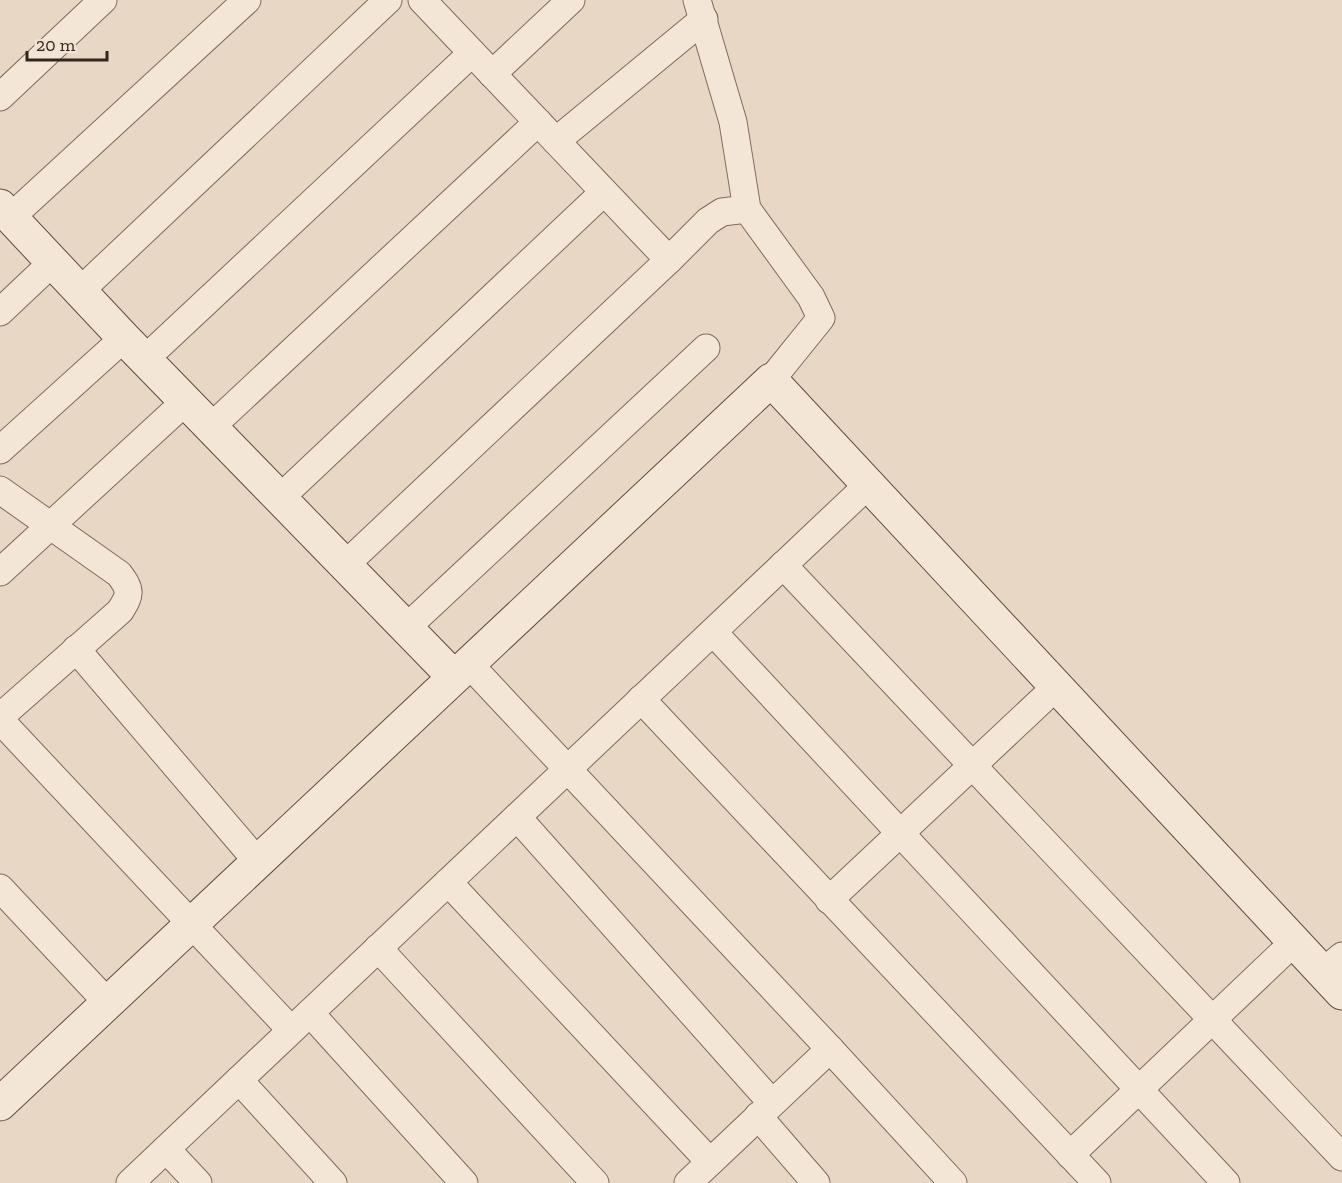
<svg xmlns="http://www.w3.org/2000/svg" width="1342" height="1183" viewBox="0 0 1342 1183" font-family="'Zilla Slab',serif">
<rect width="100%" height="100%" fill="#e8d7c5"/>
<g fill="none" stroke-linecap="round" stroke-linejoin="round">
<defs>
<g id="street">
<polyline points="422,0 669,260"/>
<polyline points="697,0 733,122 747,209 811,297 821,318 771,380"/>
<polyline points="492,74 571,0"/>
<polyline points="0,97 103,0"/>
<polyline points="556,141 704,19"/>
<polyline points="11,217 247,0"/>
<polyline points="80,291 388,0"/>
<polyline points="0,312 53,262"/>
<polyline points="145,359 472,53"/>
<polyline points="211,427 538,122"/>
<polyline points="0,450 124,338"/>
<path d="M0 490 119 574C131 590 131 594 120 611L0 717"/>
<polyline points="280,498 604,192"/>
<polyline points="345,565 669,260 708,221 722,212 747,209"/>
<polyline points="783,565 1342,1157"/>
<polyline points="0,572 186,401"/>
<polyline points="406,628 706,348"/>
<polyline points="713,632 1226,1183"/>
<polyline points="76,649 257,861"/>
<polyline points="468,663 830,1049 953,1183"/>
<polyline points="641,699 1097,1183"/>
<polyline points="0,720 291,1030"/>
<polyline points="517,817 772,1103"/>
<polyline points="448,882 710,1162"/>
<polyline points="0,888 107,1002"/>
<polyline points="829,900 1057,686"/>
<polyline points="378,948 595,1183"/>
<polyline points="1323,972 1342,956"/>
<polyline points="310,1013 464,1183"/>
<polyline points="239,1080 333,1183"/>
<polyline points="758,1116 816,1183"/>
<polyline points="166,1149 198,1183"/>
<polyline points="1070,1155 1294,942"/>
<polyline points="130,1183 869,484"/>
<polyline points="688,1183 830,1049"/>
</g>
<g id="secondary">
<polyline points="0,206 124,338 454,677"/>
<polyline points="0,1104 771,380 1342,993"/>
</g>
</defs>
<use href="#street" stroke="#81695d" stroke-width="29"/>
<use href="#secondary" stroke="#634b40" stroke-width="35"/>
<use href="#street" stroke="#f4e6d7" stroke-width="27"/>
<use href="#secondary" stroke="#f4e6d7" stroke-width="33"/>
</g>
<path d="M27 51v9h80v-9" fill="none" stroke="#33251f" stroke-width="3"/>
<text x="36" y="51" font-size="18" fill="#33251f" stroke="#f1e2d3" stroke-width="4.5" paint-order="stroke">20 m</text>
</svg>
